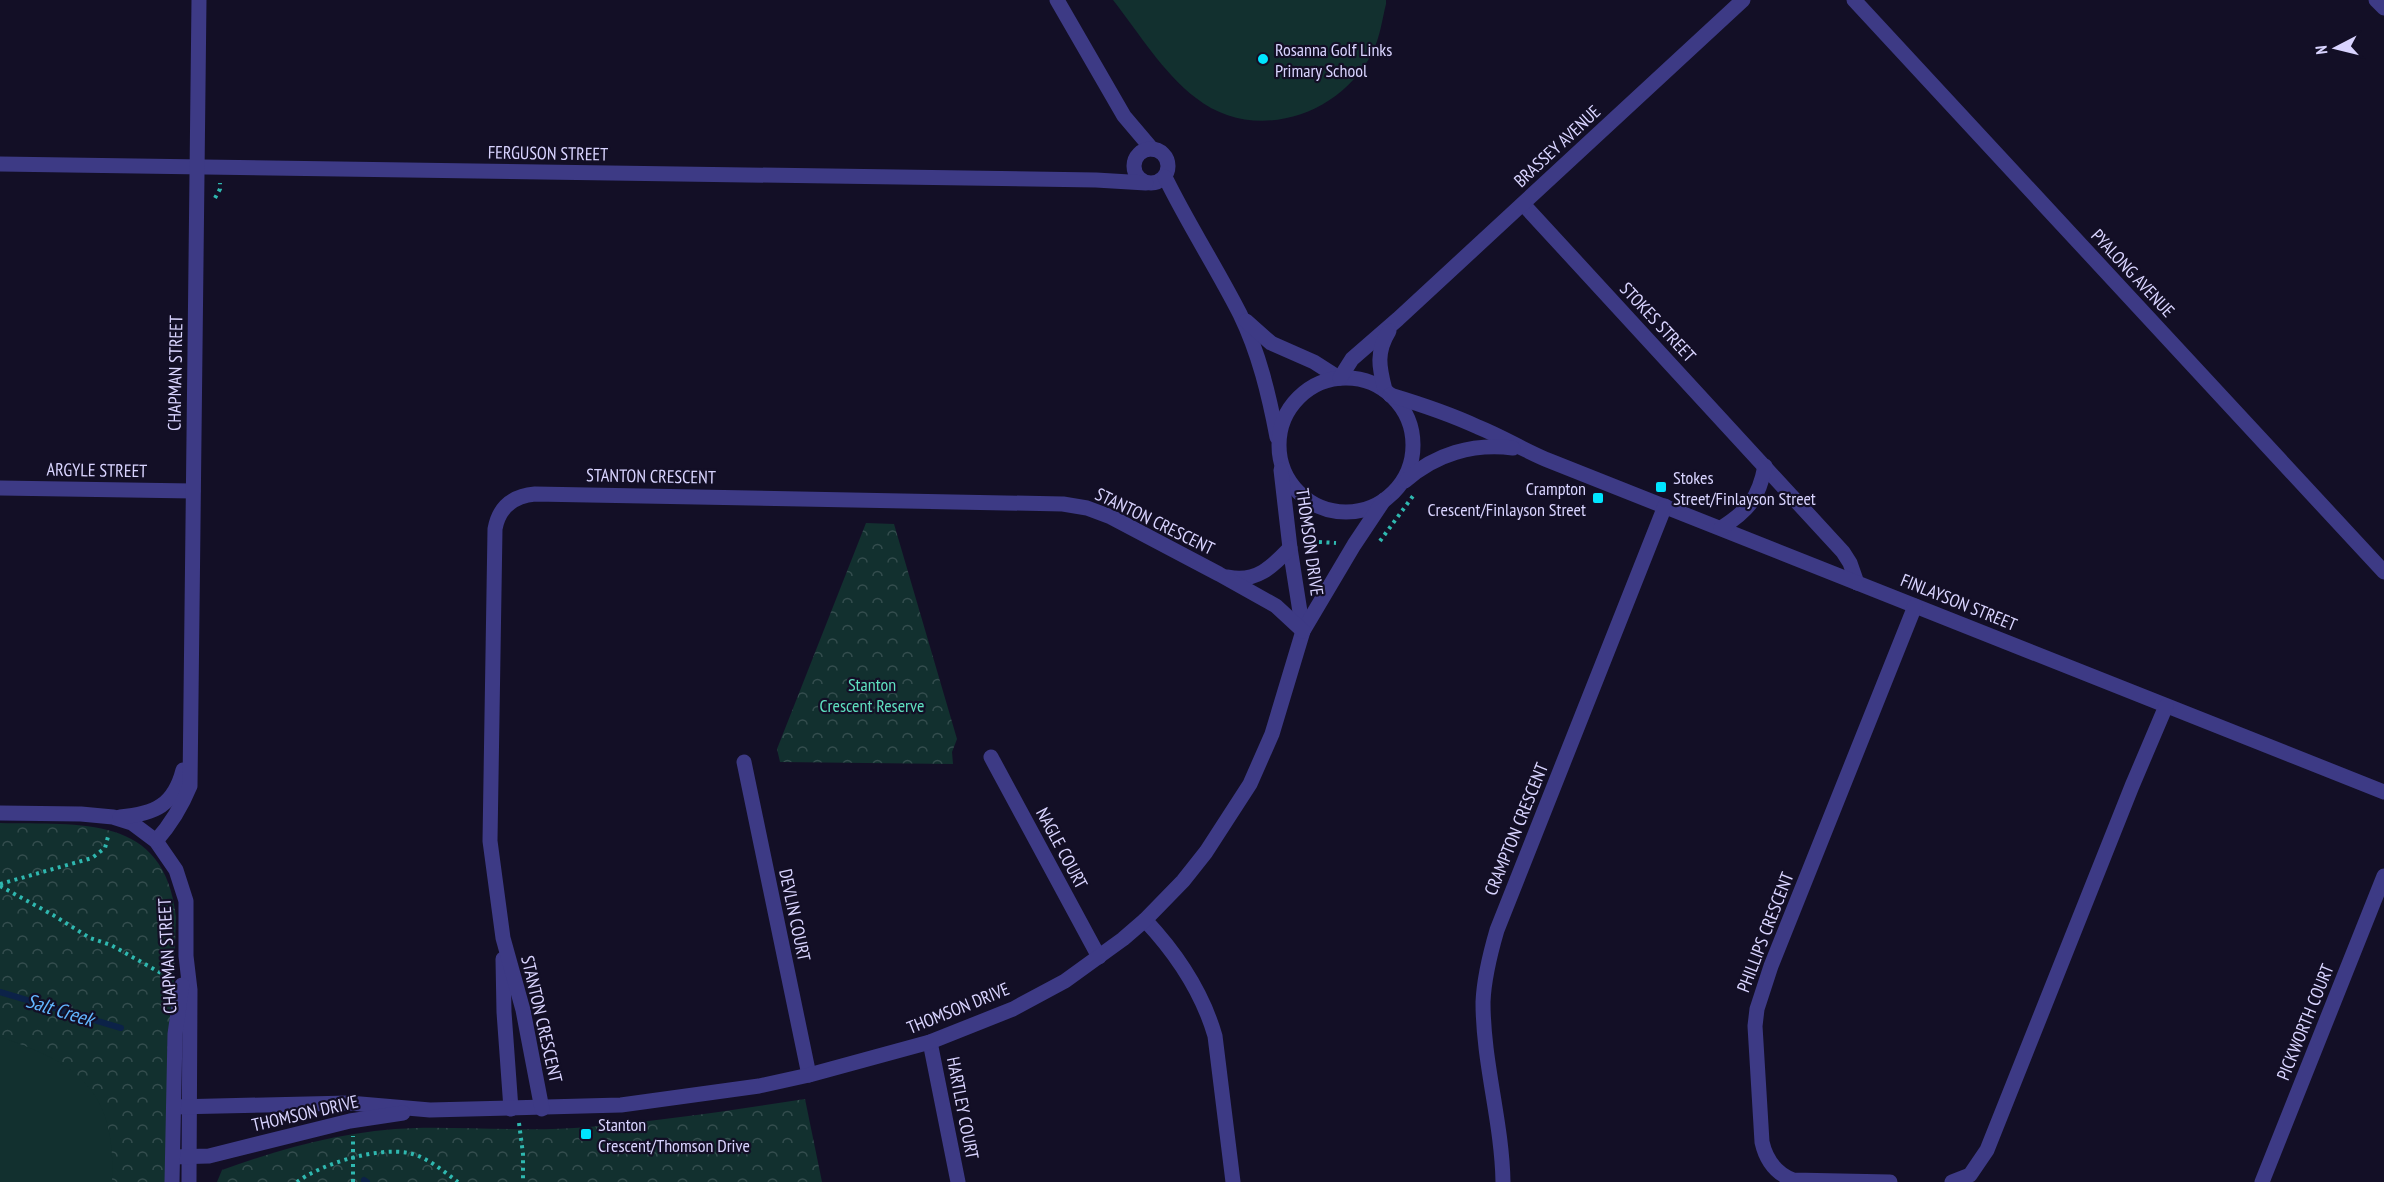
<svg xmlns="http://www.w3.org/2000/svg" width="2384" height="1182" viewBox="0 0 2384 1182" font-family="'PT Sans Narrow',sans-serif">
<defs>
<pattern id="park-crowns" width="20" height="18" patternUnits="userSpaceOnUse" patternTransform="scale(1.5)"><rect width="20" height="18" fill="#12302f"/><path d="M2 6a3 3 0 1 1 6 0M12 15a3 3 0 1 1 6 0" fill="none" stroke="#344d4e"/></pattern>
</defs>
<rect width="100%" height="100%" fill="#130f26"/>
<g fill="url(#park-crowns)">
<polygon points="866,523 894,524 957,739 952,752 953,764 780,762 777,749"/>
<path d="M0 823C80 825 165 813 176 917L167 1182H0Z"/>
<path d="M805 1099 822 1182H217L222 1170C285 1147 349 1130 416 1128 474 1127 532 1132 589 1127 661 1121 733 1110 805 1099Z"/>
</g>
<g fill="#12302f">
<path d="M1113 0H1386V4C1382 20 1380 38 1372 53 1340 116 1254 144 1196 98 1163 73 1139 33 1113 0Z"/>
<path d="M0 1037C81 1064 116 1093 112 1182H0Z"/>
</g>
<g fill="none" stroke-linecap="round" stroke-linejoin="round">
<g stroke="#0c2248" stroke-width="6">
<polyline points="0,992 121,1028"/>
<polyline points="364,1180 367,1182"/>
</g>
<g stroke="#2fb8b0" stroke-width="4" stroke-dasharray="3 4.5" stroke-linecap="butt">
<polyline points="215,198 220,189 220,183"/>
<polyline points="1304,541 1336,543"/>
<polyline points="1380,541 1413,496"/>
<polyline points="0,884 92,858 105,848 109,833"/>
<polyline points="0,886 53,915 90,938 111,945 168,977"/>
<polyline points="519,1123 523,1154 523,1182"/>
<path d="M297 1182C323 1163 377 1147 409 1153 427 1157 443 1171 458 1182"/>
<polyline points="353,1182 353,1136"/>
</g>
<g stroke="#3d3a85" stroke-width="15">
<polyline points="1057,0 1124,116 1152,149"/>
<polyline points="1854,0 2384,572"/>
<polyline points="2376,0 2384,8"/>
<circle cx="1151" cy="166" r="17"/>
<polyline points="0,164 1096,180 1146,183"/>
<path d="M1165 177C1188 224 1216 267 1240 314 1259 353 1269 395 1277 437"/>
<polyline points="1523,204 1843,552 1850,563 1857,583"/>
<polyline points="1246,321 1271,343 1314,362 1339,378"/>
<circle cx="1346" cy="445" r="67"/>
<polyline points="1340,378 1352,359 1398,319 1743,0"/>
<path d="M1385 390C1379 367 1376 352 1389 331"/>
<path d="M1390 395C1420 404 1450 414 1478 427 1503 437 1525 451 1550 461L2384 792"/>
<polyline points="1281,470 1290,548 1303,631"/>
<path d="M1405 481C1435 454 1473 443 1513 448"/>
<polyline points="0,488 193,491"/>
<path d="M1721 528C1748 511 1759 498 1765 466"/>
<path d="M1228 577C1256 583 1272 567 1290 548"/>
<polyline points="991,757 1099,957"/>
<polyline points="744,762 809,1075"/>
<polyline points="0,813 81,814 113,817 132,823 156,841 176,870 186,901 186,956 190,990 189,1182"/>
<path d="M120 817C155 814 174 805 183 770"/>
<path d="M156 841C171 824 181 808 190 786L199 0"/>
<path d="M1145 920C1177 954 1202 991 1215 1036L1233 1182"/>
<polyline points="503,959 504,1012 511,1109"/>
<polyline points="930,1042 958,1182"/>
<polyline points="174,1107 349,1103 430,1110 621,1105 759,1086 809,1075 930,1042 1013,1009 1065,981 1123,939 1145,920 1183,881 1206,852 1250,784 1272,734 1303,631 1354,545 1384,500"/>
<path d="M542 1109 523 1010 503 938 490 841 495 529C499 507 513 496 535 494L1063 504 1087 508 1111 517 1219 574 1276 606 1303 631"/>
<polyline points="173,1157 209,1156 350,1121 403,1113"/>
<polyline points="172,1182 175,1034 182,985"/>
<path d="M1503 1182C1502 1122 1483 1063 1483 1002 1484 977 1490 954 1497 930L1665 506"/>
<path d="M1890 1182 1793 1180C1775 1173 1766 1160 1762 1142L1755 1026 1757 1009 1771 966 1915 606"/>
<polyline points="1952,1182 1970,1175 1987,1150 2132,786 2166,706"/>
<polyline points="2262,1182 2384,876"/>
</g>
</g>
<g fill="#00e5ff" stroke="#130f26" stroke-width="2">
<circle cx="1263" cy="59" r="6"/>
<rect x="1655" y="481" width="12" height="12" rx="3"/>
<rect x="1592" y="492" width="12" height="12" rx="3"/>
<rect x="580" y="1128" width="12" height="12" rx="3"/>
</g>
<g text-anchor="middle" dominant-baseline="central" stroke-width="4.5" stroke-linejoin="round" paint-order="stroke">
<g font-size="18" fill="#d9d4ff" stroke="#130f26" text-anchor="start">
<text x="1275" y="49">Rosanna Golf Links<tspan x="1275" dy="21">Primary School</tspan></text>
<text x="1673" y="477">Stokes<tspan x="1673" dy="21">Street/Finlayson Street</tspan></text>
<text x="1586" y="488" text-anchor="end">Crampton<tspan x="1586" dy="21">Crescent/Finlayson Street</tspan></text>
<text x="598" y="1124">Stanton<tspan x="598" dy="21">Crescent/Thomson Drive</tspan></text>
</g>
<g font-size="18" fill="#d9d4ff" stroke="#130f26">
<text transform="translate(1557 146) rotate(-43)">BRASSEY AVENUE</text>
<text transform="translate(548 153) rotate(1)">FERGUSON STREET</text>
<text transform="translate(2133 273) rotate(47)">PYALONG AVENUE</text>
<text transform="translate(1658 322) rotate(47)">STOKES STREET</text>
<text transform="translate(175 373) rotate(-89)">CHAPMAN STREET</text>
<text transform="translate(97 470) rotate(1)">ARGYLE STREET</text>
<text transform="translate(651 476) rotate(1)">STANTON CRESCENT</text>
<text transform="translate(1155 521) rotate(26)">STANTON CRESCENT</text>
<text transform="translate(1310 542) rotate(82)">THOMSON DRIVE</text>
<text transform="translate(1959 602) rotate(22)">FINLAYSON STREET</text>
<text transform="translate(1516 829) rotate(-68)">CRAMPTON CRESCENT</text>
<text transform="translate(1062 848) rotate(62)">NAGLE COURT</text>
<text transform="translate(795 915) rotate(78)">DEVLIN COURT</text>
<text transform="translate(1765 932) rotate(-69)">PHILLIPS CRESCENT</text>
<text transform="translate(167 956) rotate(-93)">CHAPMAN STREET</text>
<text transform="translate(958 1008) rotate(-22)">THOMSON DRIVE</text>
<text transform="translate(542 1019) rotate(77)">STANTON CRESCENT</text>
<text transform="translate(2305 1022) rotate(-68)">PICKWORTH COURT</text>
<text transform="translate(963 1108) rotate(79)">HARTLEY COURT</text>
<text transform="translate(305 1113) rotate(-13)">THOMSON DRIVE</text>
</g>
<g font-size="18" fill="#5fe0c0" stroke="#130f26">
<text x="872" y="684">Stanton<tspan x="872" dy="21">Crescent Reserve</tspan></text>
</g>
<g font-size="20" font-style="italic" fill="#62b6ff" stroke="#130f26">
<text transform="translate(60 1010) rotate(17)">Salt Creek</text>
</g>
</g>
<g transform="translate(2336 48) rotate(263)" stroke="#130f26" stroke-width="4.5" paint-order="stroke">
<path d="M0-4.5L10 22L0 15L-10 22Z" fill="#d9d4ff"/>
<text y="-9" font-size="16" font-weight="bold" text-anchor="middle" fill="#d9d4ff">N</text>
</g>
</svg>
